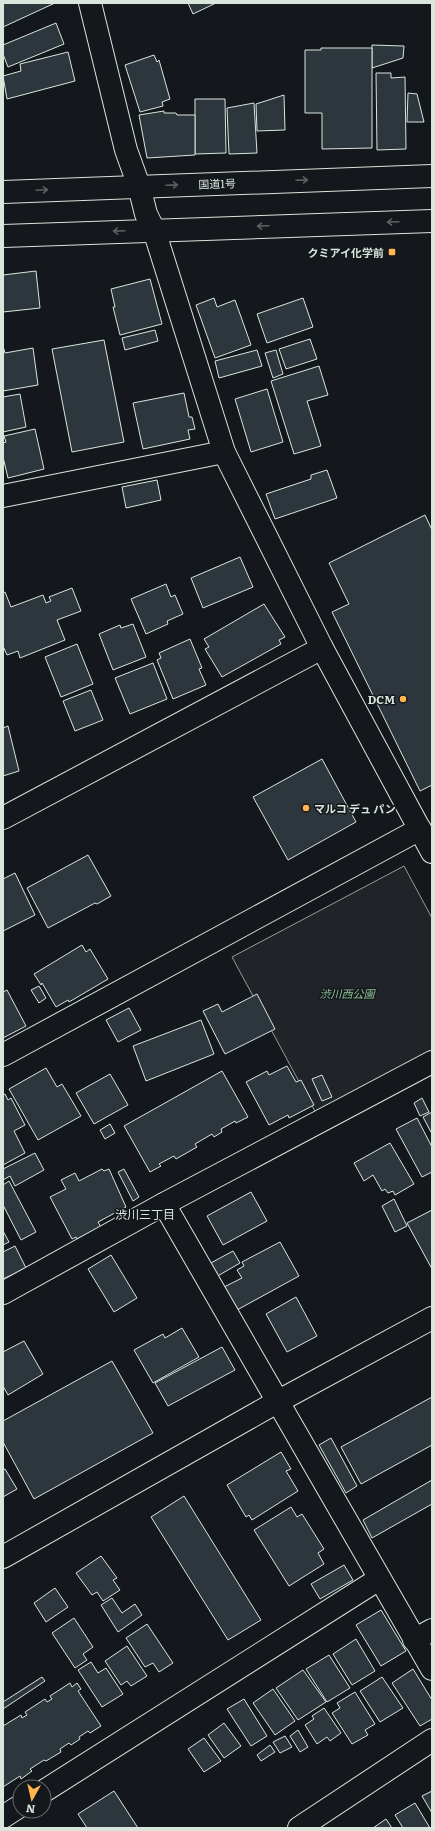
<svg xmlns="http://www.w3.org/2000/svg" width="435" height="1831" viewBox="0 0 435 1831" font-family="Literata,'Noto Sans JP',serif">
<rect width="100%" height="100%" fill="#14181c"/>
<polygon fill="#202428" stroke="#939e99" points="404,866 432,918 432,1056 318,1117 232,957"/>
<g fill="#2c363c" stroke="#d8e6dc">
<polygon points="3,3 55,3 3,27"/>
<polygon points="188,3 216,3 193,14"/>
<polygon points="56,23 64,44 8,67 3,54 3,45"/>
<polygon points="372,45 404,46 403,58 372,68"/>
<polygon points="321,48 372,48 372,148 322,149 322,113 305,113 305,50 321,50"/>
<polygon points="68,52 75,81 7,99 3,76 21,71 20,64"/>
<polygon points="154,55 157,62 159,60 170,99 162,102 163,106 140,112 125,65"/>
<polygon points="376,73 391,73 391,78 405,77 406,149 377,150"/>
<polygon points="408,93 417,94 424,122 407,122"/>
<polygon points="284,95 285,130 257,131 256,104"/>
<polygon points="195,99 225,99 226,153 195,154"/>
<polygon points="254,103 257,153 229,154 227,108"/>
<polygon points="164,111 164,113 176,113 177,115 195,115 195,155 147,158 139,115"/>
<polygon points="36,271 40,308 3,312 3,275"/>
<polygon points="150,279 162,324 120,335 113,307 115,307 111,289"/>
<polygon points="214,298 217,307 235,300 251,345 215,358 196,305"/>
<polygon points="303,298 313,327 267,343 257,314"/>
<polygon points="155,330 158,341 125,350 122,338"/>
<polygon points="310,339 317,359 286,369 279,349"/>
<polygon points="104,340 124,442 72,452 52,349"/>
<polygon points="3,346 5,353 33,348 38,385 3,391"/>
<polygon points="257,350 262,366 219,378 215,361"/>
<polygon points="276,350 283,374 273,378 265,353"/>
<polygon points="319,366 328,395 307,401 321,446 294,454 271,381"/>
<polygon points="267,389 283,442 251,452 235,399"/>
<polygon points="184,393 189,417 192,417 195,429 188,430 190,439 143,449 133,403"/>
<polygon points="20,394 26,427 3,432 3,397"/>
<polygon points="35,429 44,469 8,478 3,457 3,443 6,442 4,436"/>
<polygon points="327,470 337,498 275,519 266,494 311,479 311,475"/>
<polygon points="157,480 161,500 126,508 122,487"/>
<polygon points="425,515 432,530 432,785 420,791 332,612 349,604 329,563"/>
<polygon points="240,557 253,587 203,608 191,578"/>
<polygon points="166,584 171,597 175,595 183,614 167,621 168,624 146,634 131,599"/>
<polygon points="72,588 81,611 57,620 65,640 20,658 18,651 7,655 3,646 3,593 5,592 11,607 43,595 46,603 51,601 49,597"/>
<polygon points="264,604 285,637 279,640 281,644 222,677 205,649 209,647 204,639"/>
<polygon points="133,624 146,657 113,670 99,634 120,625 121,628"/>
<polygon points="190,639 202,668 199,669 206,685 173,699 157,660 161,658 159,653"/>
<polygon points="77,644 93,684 61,697 45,657"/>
<polygon points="153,663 167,699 130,714 115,678"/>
<polygon points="91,690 103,720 75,731 63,701"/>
<polygon points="8,726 19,771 3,776 3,728"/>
<polygon points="322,759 356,822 288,860 253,797"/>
<polygon points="88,855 111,896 97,904 95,903 48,928 27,888"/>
<polygon points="15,873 35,915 3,931 3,879"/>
<polygon points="82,945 86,952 90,949 108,979 69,1002 68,1000 56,1007 42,983 41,985 34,974"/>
<polygon points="39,986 46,998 39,1003 31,990"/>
<polygon points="7,990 26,1026 3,1038 3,992"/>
<polygon points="257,994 275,1029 225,1054 203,1011 218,1004 222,1012"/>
<polygon points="129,1008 141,1030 118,1042 106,1020"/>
<polygon points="201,1020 214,1054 146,1081 133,1046"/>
<polygon points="287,1066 296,1082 301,1080 314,1105 289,1118 288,1115 269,1125 246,1082 267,1071 269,1075"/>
<polygon points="46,1068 57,1087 62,1084 81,1116 38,1140 9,1089"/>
<polygon points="222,1071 248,1117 236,1123 235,1121 221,1129 222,1132 214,1137 212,1134 195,1144 197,1147 176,1159 174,1156 159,1164 161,1166 150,1172 124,1126"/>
<polygon points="110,1074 128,1105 94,1124 76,1093"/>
<polygon points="322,1075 332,1097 322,1101 312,1079"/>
<polygon points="5,1094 8,1100 11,1098 25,1125 14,1131 25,1153 3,1165 3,1095"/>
<polygon points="422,1098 429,1112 420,1116 414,1103"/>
<polygon points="432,1112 432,1134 423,1117"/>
<polygon points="417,1118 432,1147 432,1172 422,1177 396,1129"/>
<polygon points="110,1124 115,1133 105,1139 100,1130"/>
<polygon points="390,1143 414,1184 395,1195 393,1191 388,1193 385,1189 382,1191 373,1175 364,1181 354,1163"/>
<polygon points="35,1153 44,1170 15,1186 10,1176 3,1180 3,1169"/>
<polygon points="102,1169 104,1171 109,1169 126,1207 98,1222 101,1227 77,1239 76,1237 72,1239 50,1197 66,1189 61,1180 75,1173 79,1181"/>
<polygon points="124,1169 139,1197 133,1201 118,1172"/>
<polygon points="9,1181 36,1232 21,1240 3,1205 3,1185"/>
<polygon points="251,1192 267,1221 223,1245 207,1216"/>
<polygon points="394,1199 407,1226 395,1232 382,1206"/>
<polygon points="432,1210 432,1269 407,1223"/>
<polygon points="3,1231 9,1242 3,1245"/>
<polygon points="280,1242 299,1276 237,1310 224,1287 242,1278 237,1270 244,1266 242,1262"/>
<polygon points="15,1246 26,1268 3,1279 3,1252"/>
<polygon points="233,1251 240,1263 216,1277 209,1264"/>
<polygon points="111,1255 137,1298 114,1312 88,1269"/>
<polygon points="296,1297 317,1336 287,1352 266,1314"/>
<polygon points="182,1328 199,1357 153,1383 134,1350 163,1334 165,1338"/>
<polygon points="24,1341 43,1374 8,1395 3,1386 3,1352"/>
<polygon points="222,1347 235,1370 168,1406 155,1383"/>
<polygon points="112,1361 153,1433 34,1499 3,1442 3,1421"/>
<polygon points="432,1397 432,1445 361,1484 341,1447"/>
<polygon points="331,1438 357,1486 346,1493 319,1445"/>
<polygon points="281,1452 291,1469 286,1471 298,1491 252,1520 249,1515 246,1517 227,1485"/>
<polygon points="5,1469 17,1489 3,1497 3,1470"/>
<polygon points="432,1480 432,1504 372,1538 363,1520"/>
<polygon points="184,1496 261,1620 228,1640 151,1517"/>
<polygon points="291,1507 297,1517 302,1514 324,1549 318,1553 324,1564 289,1586 254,1530"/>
<polygon points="101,1556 117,1578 113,1580 120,1590 103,1601 97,1592 92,1595 76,1573"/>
<polygon points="344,1565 353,1580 320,1599 311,1584"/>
<polygon points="55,1588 68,1607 46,1622 34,1603"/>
<polygon points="112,1598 122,1613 135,1604 142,1615 118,1632 101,1605"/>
<polygon points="381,1610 406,1651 381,1666 356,1625"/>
<polygon points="74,1618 93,1647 83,1654 87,1660 75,1668 52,1633"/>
<polygon points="147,1624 173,1663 159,1672 153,1663 145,1667 126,1638"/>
<polygon points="356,1639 375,1671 352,1685 333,1654"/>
<polygon points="127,1646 147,1676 131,1686 127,1681 121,1685 105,1661"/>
<polygon points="329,1655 350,1688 327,1702 306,1669"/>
<polygon points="91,1662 98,1673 106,1668 123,1694 102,1707 78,1670"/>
<polygon points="413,1669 432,1700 432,1719 420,1726 392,1683"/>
<polygon points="303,1670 326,1702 298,1720 276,1688"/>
<polygon points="42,1677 45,1681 3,1709 3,1702"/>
<polygon points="382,1677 403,1708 380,1722 360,1691"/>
<polygon points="70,1683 72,1687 77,1683 81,1689 78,1691 101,1726 90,1733 88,1731 79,1737 80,1739 71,1745 69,1743 60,1749 61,1752 46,1761 44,1760 30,1769 32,1771 21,1779 20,1776 3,1787 3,1726 21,1715 22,1718 27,1715 25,1712 45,1699 47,1702 52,1699 50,1696"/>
<polygon points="273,1689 295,1721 275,1735 253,1703"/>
<polygon points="355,1692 375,1724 365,1730 368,1735 352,1744 332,1713 340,1708 337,1703"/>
<polygon points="244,1699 267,1736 251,1746 227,1709"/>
<polygon points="324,1708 341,1733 330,1741 327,1737 317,1744 305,1725 314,1719 312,1716"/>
<polygon points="224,1723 241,1746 224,1758 208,1735"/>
<polygon points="298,1730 308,1747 300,1752 290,1736"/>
<polygon points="285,1736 292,1747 280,1753 273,1742"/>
<polygon points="204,1738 221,1761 204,1772 188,1749"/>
<polygon points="270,1745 275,1752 261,1761 257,1755"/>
<polygon points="114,1791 138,1828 87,1828 78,1814"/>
<polygon points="432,1791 432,1813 422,1796"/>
<polygon points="415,1803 430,1828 403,1828 395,1815"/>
<polygon points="386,1819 392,1828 373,1828"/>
</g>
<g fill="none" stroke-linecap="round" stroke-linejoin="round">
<defs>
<g id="street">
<polyline points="90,3 126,150 139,186 146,214 154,230 224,452 322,648 432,852"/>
<polyline points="3,496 224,452"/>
<polyline points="3,818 322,648"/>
<polyline points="3,1055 420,829"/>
<polyline points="164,1204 432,1669"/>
<polyline points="3,1293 164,1204 432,1062"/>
<polyline points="414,1640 432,1630"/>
<polyline points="44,1791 379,1579"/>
<polyline points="3,1817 20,1806"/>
<polyline points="299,1828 432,1740"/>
</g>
<polyline id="secondary" points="3,1557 277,1402 432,1318"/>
<g id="highway">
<polyline points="3,192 432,176"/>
<polyline points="3,236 432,221"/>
</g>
</defs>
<use href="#street" stroke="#d8e6dc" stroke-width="24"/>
<use href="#secondary" stroke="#d8e6dc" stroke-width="24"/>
<use href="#highway" stroke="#d8e6dc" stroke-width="24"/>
<use href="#street" stroke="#14181c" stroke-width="22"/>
<use href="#secondary" stroke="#14181c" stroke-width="22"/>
<use href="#highway" stroke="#14181c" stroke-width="22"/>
</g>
<defs><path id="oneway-shaft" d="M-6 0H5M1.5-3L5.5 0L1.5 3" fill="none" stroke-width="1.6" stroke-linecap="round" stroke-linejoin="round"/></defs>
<g stroke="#59605f">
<use href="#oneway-shaft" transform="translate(302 180) rotate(-2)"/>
<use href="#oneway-shaft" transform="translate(172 185) rotate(-2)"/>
<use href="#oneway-shaft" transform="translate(42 190) rotate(-3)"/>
<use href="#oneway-shaft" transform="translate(393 222) rotate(178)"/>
<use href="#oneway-shaft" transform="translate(263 226) rotate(178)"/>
<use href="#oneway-shaft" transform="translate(119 231) rotate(178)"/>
</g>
<g fill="#ffb74d" stroke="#14181c" stroke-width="1.5">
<rect x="388" y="248" width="8" height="8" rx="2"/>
<circle cx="403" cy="699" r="4"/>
<circle cx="306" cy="808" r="4"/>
</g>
<g text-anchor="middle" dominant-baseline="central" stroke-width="3" stroke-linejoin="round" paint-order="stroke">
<g font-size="11" fill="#d8e6dc" stroke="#14181c">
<text transform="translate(217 183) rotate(-2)">国道1号</text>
</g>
<g font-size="11" font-weight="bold" fill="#d8e6dc" stroke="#14181c" text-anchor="end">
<text x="384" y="252">クミアイ化学前</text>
<text x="395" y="699">DCM</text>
<text x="314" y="808" text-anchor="start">マルコ デュ パン</text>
</g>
<g font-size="11" font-style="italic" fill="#8ac095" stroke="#14181c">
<text x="347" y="993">渋川西公園</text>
</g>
<g font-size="12" fill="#d8e6dc" stroke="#14181c">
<text x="145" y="1214">渋川三丁目</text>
</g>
</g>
<rect width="435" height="1831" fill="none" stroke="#d8e6dc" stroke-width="8"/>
<g transform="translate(32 1799) rotate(188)"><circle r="19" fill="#14181c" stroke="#626a69"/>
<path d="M0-3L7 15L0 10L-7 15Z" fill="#ffb74d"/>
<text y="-6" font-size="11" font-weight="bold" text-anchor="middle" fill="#d8e6dc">N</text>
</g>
</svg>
